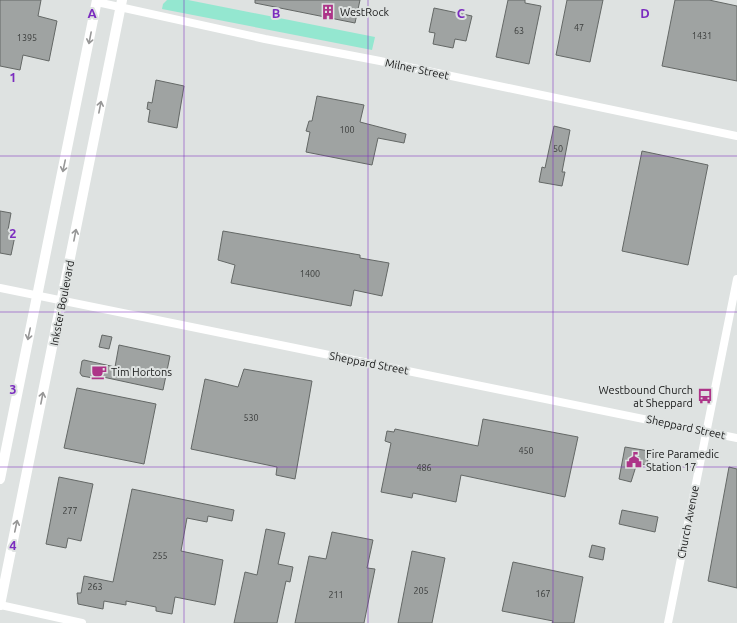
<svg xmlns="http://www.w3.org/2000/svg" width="737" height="623" viewBox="0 0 737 623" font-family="Ubuntu,sans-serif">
<rect width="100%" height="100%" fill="#dee2e1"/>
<polygon fill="#94e7d0" points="167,0 188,0 375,37 372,50 162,9 163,4"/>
<g fill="#9fa3a2" stroke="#646866">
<polygon points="0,0 41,0 38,16 57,21 49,61 23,55 20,70 0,66"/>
<polygon points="255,0 360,0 355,23 255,3"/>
<polygon points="508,0 525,0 525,3 541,6 529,64 496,57"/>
<polygon points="567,0 603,0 590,62 556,55"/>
<polygon points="675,0 709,0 737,6 737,81 662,66"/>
<polygon points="434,8 472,16 466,41 455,39 453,48 433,44 435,33 429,32"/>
<polygon points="156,80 184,86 177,128 148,122 150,110 147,109 148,102 152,103"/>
<polygon points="317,96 364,105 360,122 406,134 404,143 378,138 372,165 306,152 310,132 306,131 309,121 312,121"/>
<polygon points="554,126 570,130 562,172 565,172 562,186 539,182 542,167 545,168"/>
<polygon points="642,151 708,165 688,265 622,251"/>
<polygon points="0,211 11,213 8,230 16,231 11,255 0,253"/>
<polygon points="223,231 360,255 360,258 389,263 382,296 354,290 351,306 231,283 235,265 218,260"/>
<polygon points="102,335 112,337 109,349 99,347"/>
<polygon points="119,345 170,356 163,390 103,377 93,378 82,376 80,373 82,361 84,360 115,367"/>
<polygon points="244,369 312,381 295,479 276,475 277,467 191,449 205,379 238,387"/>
<polygon points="77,388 156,404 144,464 64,448"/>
<polygon points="483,419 578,437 565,497 461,475 456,502 413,493 412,498 381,492 391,443 385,441 387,431 394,432 395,429 478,446"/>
<polygon points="625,447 649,451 647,465 637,463 631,482 619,479"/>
<polygon points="729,467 737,469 737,588 708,581"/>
<polygon points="59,477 93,484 81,541 68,538 66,548 46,544"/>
<polygon points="132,489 234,510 232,521 208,516 207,522 187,518 181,551 223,560 215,605 175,597 172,614 156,611 156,607 126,601 126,605 104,601 103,609 78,604 77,593 81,593 84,576 113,582"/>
<polygon points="622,510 658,517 655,532 619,524"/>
<polygon points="266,529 285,533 278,564 293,567 290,582 286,581 277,623 234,623 245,572 257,575"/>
<polygon points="332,532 373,540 367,568 375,569 364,623 295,623 309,556 326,559"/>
<polygon points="592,545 605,548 603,560 589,557"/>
<polygon points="412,551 445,558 432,623 398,623"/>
<polygon points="513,562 583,577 574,623 552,623 553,621 502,611"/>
</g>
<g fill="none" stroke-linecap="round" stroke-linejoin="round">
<g stroke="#fff" stroke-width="8">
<polyline points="97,2 265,39 380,61 737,136"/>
<polyline points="0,288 737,438"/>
<polyline points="0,605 82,623"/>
<polyline points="668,623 737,279"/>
</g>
<g stroke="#fff" stroke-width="10">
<polyline points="0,479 97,0"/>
<polyline points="0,605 122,0"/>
</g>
</g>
<defs><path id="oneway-shaft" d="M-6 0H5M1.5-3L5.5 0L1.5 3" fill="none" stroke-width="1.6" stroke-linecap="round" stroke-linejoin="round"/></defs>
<g stroke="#979797">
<use href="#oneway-shaft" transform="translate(90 38) rotate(101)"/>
<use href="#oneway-shaft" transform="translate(100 107) rotate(-79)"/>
<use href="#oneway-shaft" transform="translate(64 166) rotate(102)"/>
<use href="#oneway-shaft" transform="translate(75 235) rotate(-79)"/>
<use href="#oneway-shaft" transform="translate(29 334) rotate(102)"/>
<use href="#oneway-shaft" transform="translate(42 398) rotate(-79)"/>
<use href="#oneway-shaft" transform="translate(16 526) rotate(-78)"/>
</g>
<path fill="none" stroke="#7b2cbf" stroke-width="1" stroke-opacity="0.55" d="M184 0V623M368 0V623M553 0V623M0 156H737M0 312H737M0 467H737"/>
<defs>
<symbol id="building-bare" viewBox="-9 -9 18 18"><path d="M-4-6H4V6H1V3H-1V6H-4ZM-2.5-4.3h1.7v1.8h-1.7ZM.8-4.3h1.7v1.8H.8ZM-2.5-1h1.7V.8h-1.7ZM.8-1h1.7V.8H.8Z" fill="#ad3488" stroke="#dee2e1" stroke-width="2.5" paint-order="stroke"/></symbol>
<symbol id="cafe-bare" viewBox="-9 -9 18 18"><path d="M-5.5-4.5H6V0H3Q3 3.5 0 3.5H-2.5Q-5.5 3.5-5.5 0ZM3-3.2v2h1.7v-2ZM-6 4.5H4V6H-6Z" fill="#ad3488" stroke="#dee2e1" stroke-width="2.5" paint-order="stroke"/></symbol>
<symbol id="bus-bare" viewBox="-9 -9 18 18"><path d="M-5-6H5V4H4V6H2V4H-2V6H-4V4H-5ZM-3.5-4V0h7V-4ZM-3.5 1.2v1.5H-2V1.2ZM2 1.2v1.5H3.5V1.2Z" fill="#ad3488" stroke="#dee2e1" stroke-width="2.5" paint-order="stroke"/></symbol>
<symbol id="civic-bare" viewBox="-9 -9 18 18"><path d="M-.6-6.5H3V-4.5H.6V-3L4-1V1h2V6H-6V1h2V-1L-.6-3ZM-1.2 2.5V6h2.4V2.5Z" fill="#ad3488" stroke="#dee2e1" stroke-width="2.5" paint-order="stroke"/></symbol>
</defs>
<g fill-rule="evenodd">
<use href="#building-bare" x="317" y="1" width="22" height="22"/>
<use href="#cafe-bare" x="88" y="361" width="22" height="22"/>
<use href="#bus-bare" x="694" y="385" width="22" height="22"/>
<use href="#civic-bare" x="623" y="449" width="22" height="22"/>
</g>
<g text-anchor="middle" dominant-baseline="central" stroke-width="4" stroke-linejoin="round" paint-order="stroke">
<g font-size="9" fill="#393b3a">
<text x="579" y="28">47</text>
<text x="519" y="31">63</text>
<text x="702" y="36">1431</text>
<text x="27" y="38">1395</text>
<text x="347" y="130">100</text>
<text x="558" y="149">50</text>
<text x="310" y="274">1400</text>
<text x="251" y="418">530</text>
<text x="526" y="451">450</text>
<text x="424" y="468">486</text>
<text x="70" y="511">277</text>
<text x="160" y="556">255</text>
<text x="95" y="587">263</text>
<text x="421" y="591">205</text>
<text x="543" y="594">167</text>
<text x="336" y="595">211</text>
</g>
<g font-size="11" fill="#171818" stroke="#dee2e1" text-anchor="start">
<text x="340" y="12">WestRock</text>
<text x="111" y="372">Tim Hortons</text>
<text x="693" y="390" text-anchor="end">Westbound Church<tspan x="693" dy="13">at Sheppard</tspan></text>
<text x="646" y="454">Fire Paramedic<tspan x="646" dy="13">Station 17</tspan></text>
</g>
<g font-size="11" fill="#171818" stroke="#dee2e1">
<text transform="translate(417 69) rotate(12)">Milner Street</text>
<text transform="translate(62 303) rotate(-79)">Inkster Boulevard</text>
<text transform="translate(369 363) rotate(11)">Sheppard Street</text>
<text transform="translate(686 427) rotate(12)">Sheppard Street</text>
<text transform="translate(688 522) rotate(-79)">Church Avenue</text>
</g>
</g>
<g font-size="13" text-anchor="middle" font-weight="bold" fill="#7b2cbf" stroke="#dee2e1" stroke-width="4" stroke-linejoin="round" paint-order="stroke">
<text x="92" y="18">A</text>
<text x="276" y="18">B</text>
<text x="461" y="18">C</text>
<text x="645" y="18">D</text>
<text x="13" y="82">1</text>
<text x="13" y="238">2</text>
<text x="13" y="394">3</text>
<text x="13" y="550">4</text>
</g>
</svg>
